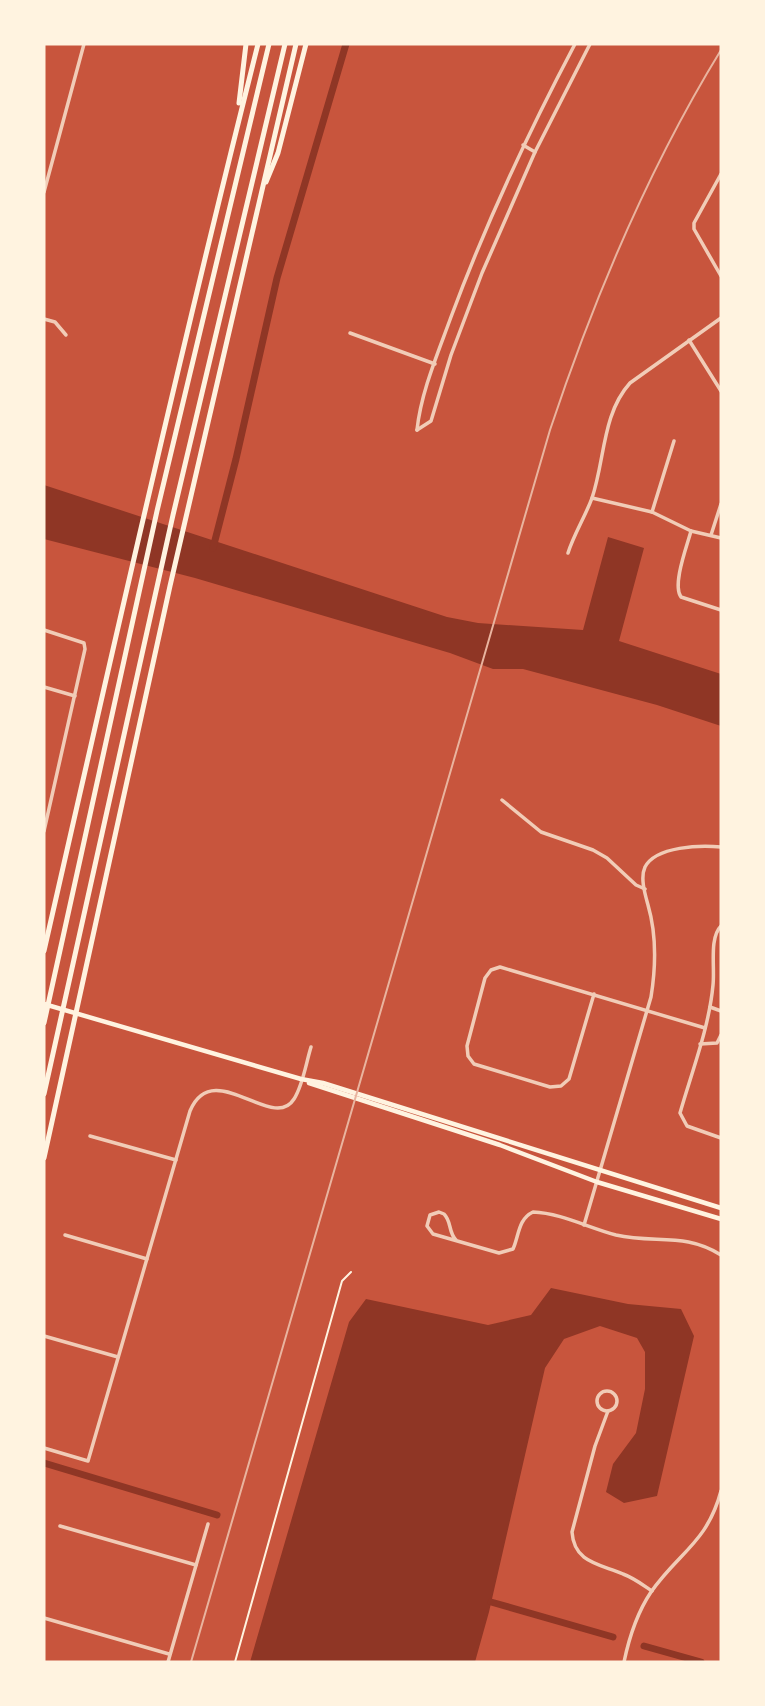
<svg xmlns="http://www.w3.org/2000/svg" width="765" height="1706" viewBox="0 0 765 1706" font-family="'DejaVu Sans',sans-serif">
<rect width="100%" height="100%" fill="#c8553d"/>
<g fill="#8f3625">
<polygon points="44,485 447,617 478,623 583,630 608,537 644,548 619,641 721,674 721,726 657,705 523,669 493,669 450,653 195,578 44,539"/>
<polygon points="551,1288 628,1304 681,1309 694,1336 657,1496 624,1503 606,1492 613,1464 636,1433 645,1389 645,1352 637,1338 600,1326 564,1339 545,1368 489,1612 475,1662 250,1662 349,1322 366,1299 488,1325 531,1315"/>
</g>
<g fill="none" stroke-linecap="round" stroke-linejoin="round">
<g stroke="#8f3625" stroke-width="7">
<polyline points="213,548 236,459 277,278 346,44"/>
<polyline points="44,1463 217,1515"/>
<polyline points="491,1602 613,1637"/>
<polyline points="644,1646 701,1662"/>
</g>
<polyline stroke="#fff3e0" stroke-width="2" points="235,1662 342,1281 351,1272"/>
<g stroke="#f1ccb7" stroke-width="3.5">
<polyline points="523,145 535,152"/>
<polyline points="721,174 694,223 694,229 721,276"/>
<polyline points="44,192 84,44"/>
<polyline points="44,319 55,322 66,335"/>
<polyline points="350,333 435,364"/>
<polyline points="689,340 721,391"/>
<polyline points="417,430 431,421 451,355 482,273 535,152 590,44"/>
<path d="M417 430C421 392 438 353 451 317 486 223 528 133 575 44"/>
<polyline points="592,498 652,512 691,531 721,538"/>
<polyline points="652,512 674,441"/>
<path d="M691 531C687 546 672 585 681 597L721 610"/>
<polyline points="711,535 721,504"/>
<path d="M568 553C574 534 585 517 592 498 605 460 602 414 630 383L721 318"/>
<polyline points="44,630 84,643 85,649 44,831"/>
<polyline points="44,687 75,696"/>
<polyline points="502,800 541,832 593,850 607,858 636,885 645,889"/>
<path d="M721 926C709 938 715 967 713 985 709 1028 692 1071 680 1113L687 1126 721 1138"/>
<polyline points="594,994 569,1079 561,1086 550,1087 474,1064 468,1056 467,1046 485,978 491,970 500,967 705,1028"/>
<polyline points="710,1007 721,1011"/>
<polyline points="700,1044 717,1043 721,1035"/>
<polyline points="90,1136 176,1160"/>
<path d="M584 1225 651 997C656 966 657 936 648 905 645 894 640 878 645 867 656 846 701 845 721 847"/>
<polyline points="65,1235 147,1259"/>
<path d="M456 1240C448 1232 452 1222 444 1214L439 1212 430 1215 427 1226 433 1234 499 1253 513 1249C519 1236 518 1219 533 1212 561 1213 589 1228 616 1235 655 1244 685 1232 721 1255"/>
<polyline points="44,1336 118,1357"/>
<circle cx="607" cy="1401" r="10"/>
<path d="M608 1411 595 1446 572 1532C574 1563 600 1564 623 1574 634 1578 643 1585 652 1591"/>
<path d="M44 1448 88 1461 190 1111C213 1056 273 1133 294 1099 303 1085 306 1063 311 1047"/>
<polyline points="60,1526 196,1565"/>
<polyline points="44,1618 169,1654"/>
<polyline points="168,1662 208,1524"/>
<path d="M624 1662C629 1638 637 1613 651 1592 679 1552 707 1543 721 1491"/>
</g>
<g stroke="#fff3e0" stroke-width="4.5">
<polyline points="44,1004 301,1079 323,1083 721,1208"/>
<polyline points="309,1083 500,1145 597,1182 721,1219"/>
</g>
<g stroke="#fff3e0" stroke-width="5">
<polyline points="239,103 246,44"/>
<polyline points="266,182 278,153 306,44"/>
<path d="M44 951C113 648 182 345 258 44"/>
<polyline points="44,1023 157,511 269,44"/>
<polyline points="44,1094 173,515 285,44"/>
<polyline points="44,1158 170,586 296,44"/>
</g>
<path stroke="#e9b49f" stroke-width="2" d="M191 1662 550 430C594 298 648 169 721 50"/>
</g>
<rect width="765" height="1706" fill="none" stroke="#fff3e0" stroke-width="91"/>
</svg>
